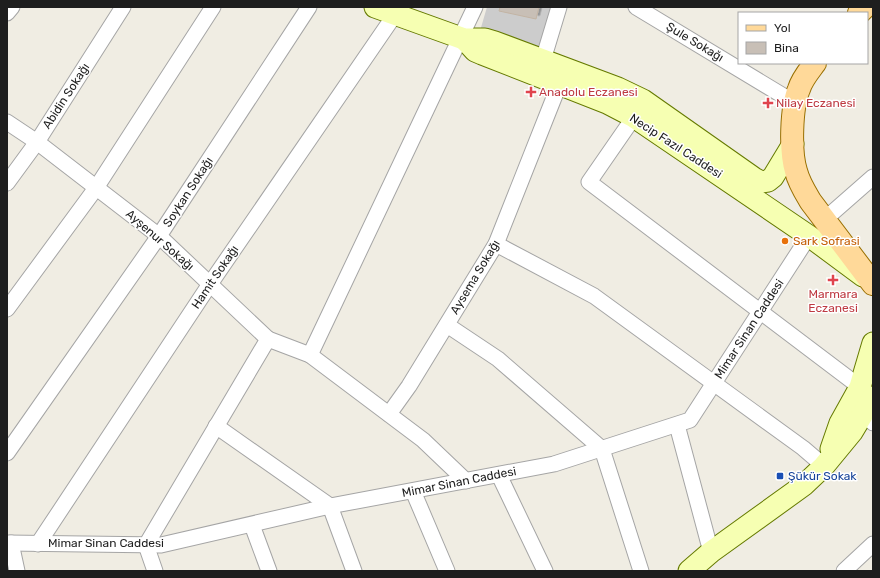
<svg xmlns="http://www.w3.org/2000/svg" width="880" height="578" viewBox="0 0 880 578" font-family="Rubik,sans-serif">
<defs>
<filter id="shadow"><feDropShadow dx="3.5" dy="-3.5" stdDeviation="0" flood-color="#0004"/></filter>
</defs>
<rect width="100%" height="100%" fill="#f0ede3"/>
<polygon fill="#ccc" points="487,7 552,7 539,49 480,31"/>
<polygon fill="#c8bfb6" stroke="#c3b4a4" filter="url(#shadow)" points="500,7 539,7 536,19 499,11"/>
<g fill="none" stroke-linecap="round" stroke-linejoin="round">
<defs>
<g id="minor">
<polyline points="636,7 795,103"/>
<polyline points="7,13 12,7"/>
<polyline points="543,60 559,7"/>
<polyline points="634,117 589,182 860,387"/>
<polyline points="7,122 37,142 159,236 268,339 146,545 155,571"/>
<polyline points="7,183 37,142 123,7"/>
<polyline points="824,220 873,177"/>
<polyline points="496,244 594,296 803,448 824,466"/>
<polyline points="7,309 96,188 213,7"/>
<polyline points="447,325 498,359 602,449 641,571"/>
<polyline points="268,339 310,355 423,440 466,481"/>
<polyline points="310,355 475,7"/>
<polyline points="389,414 409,386 496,244 559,85"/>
<polyline points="864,414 873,423"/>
<polyline points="677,425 711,552"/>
<polyline points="216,426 330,506 354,571"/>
<polyline points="7,453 159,236 309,7"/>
<polyline points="499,475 545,571"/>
<polyline points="413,491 447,571"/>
<polyline points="252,525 269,571"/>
<polyline points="7,543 161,545 330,506 554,464 690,420 809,236"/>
<polyline points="11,543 17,571"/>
<polyline points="38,544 210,284 396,13"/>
<polyline points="844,571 873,544"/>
</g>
<g id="secondary">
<polyline points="375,7 464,39 485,39 495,42 618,88 643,100 754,178 761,182 768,181 773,177 793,144"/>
<polyline points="464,39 475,51 482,54 607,103 634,117 809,236 863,276"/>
<polyline points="831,449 840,423 860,387 873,343"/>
<polyline points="689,571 711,552 804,485 824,466 852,432 873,397"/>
</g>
<g id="primary">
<polyline points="859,13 865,7"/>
<path d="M815 63C809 71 802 79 799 89 791 107 790 152 796 171 799 183 805 192 811 202L873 284"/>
</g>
</defs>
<use href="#minor" stroke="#a5a5a5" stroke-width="17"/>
<use href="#secondary" stroke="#657a00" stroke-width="23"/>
<use href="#primary" stroke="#986f00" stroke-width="24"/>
<use href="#minor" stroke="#fff" stroke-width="15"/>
<use href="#secondary" stroke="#f6ffb2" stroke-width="21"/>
<use href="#primary" stroke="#ffd999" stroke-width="22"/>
</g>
<g fill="#e0444e" stroke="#fff" stroke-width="1.5">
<path d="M529 86h4v4h4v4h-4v4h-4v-4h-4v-4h4z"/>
<path d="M766 97h4v4h4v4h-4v4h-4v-4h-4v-4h4z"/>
<path d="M831 274h4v4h4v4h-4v4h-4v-4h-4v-4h4z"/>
</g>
<circle fill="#e8710a" stroke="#fff" stroke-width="1.5" cx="785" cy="241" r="4"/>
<rect fill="#1a4fb4" stroke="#fff" stroke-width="1.5" x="776" y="472" width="8" height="8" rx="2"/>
<g text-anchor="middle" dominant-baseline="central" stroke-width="3" stroke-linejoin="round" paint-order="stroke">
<g font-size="12" fill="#1e1e1e" stroke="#fff">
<text transform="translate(695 42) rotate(31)">Şule Sokağı</text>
<text transform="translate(66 96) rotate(-57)">Abidin Sokağı</text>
<text transform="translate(676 146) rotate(33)">Necip Fazıl Caddesi</text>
<text transform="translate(188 192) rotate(-57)">Soykan Sokağı</text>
<text transform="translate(160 240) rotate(41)">Ayşenur Sokağı</text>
<text transform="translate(215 277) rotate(-56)">Hamit Sokağı</text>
<text transform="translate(475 277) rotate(-59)">Aysema Sokağı</text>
<text transform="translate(749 329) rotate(-57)">Mimar Sinan Caddesi</text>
<text transform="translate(459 482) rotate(-11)">Mimar Sinan Caddesi</text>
<text x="106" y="543">Mimar Sinan Caddesi</text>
</g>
<g font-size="12" fill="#be3a42" stroke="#fff" text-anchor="start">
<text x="539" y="92">Anadolu Eczanesi</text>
<text x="776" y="103">Nilay Eczanesi</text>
<text x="833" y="294" text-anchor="middle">Marmara<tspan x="833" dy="14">Eczanesi</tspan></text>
</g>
<g font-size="12" fill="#c56008" stroke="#fff" text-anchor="start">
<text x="793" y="241">Sark Sofrasi</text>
</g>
<g font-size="12" fill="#164399" stroke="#fff" text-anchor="start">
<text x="788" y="476">Şükür Sokak</text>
</g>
</g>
<rect width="880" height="578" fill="none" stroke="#1e1e1e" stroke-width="16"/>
<rect x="738" y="12" width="130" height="52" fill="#ffffff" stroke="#a5a5a5"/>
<rect x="746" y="25" width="20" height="6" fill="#ffd999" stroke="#a5a5a5"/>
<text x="774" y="32" font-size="12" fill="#1e1e1e">Yol</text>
<rect x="746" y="42" width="20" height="12" fill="#c8bfb6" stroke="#a5a5a5"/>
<text x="774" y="52" font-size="12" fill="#1e1e1e">Bina</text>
</svg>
